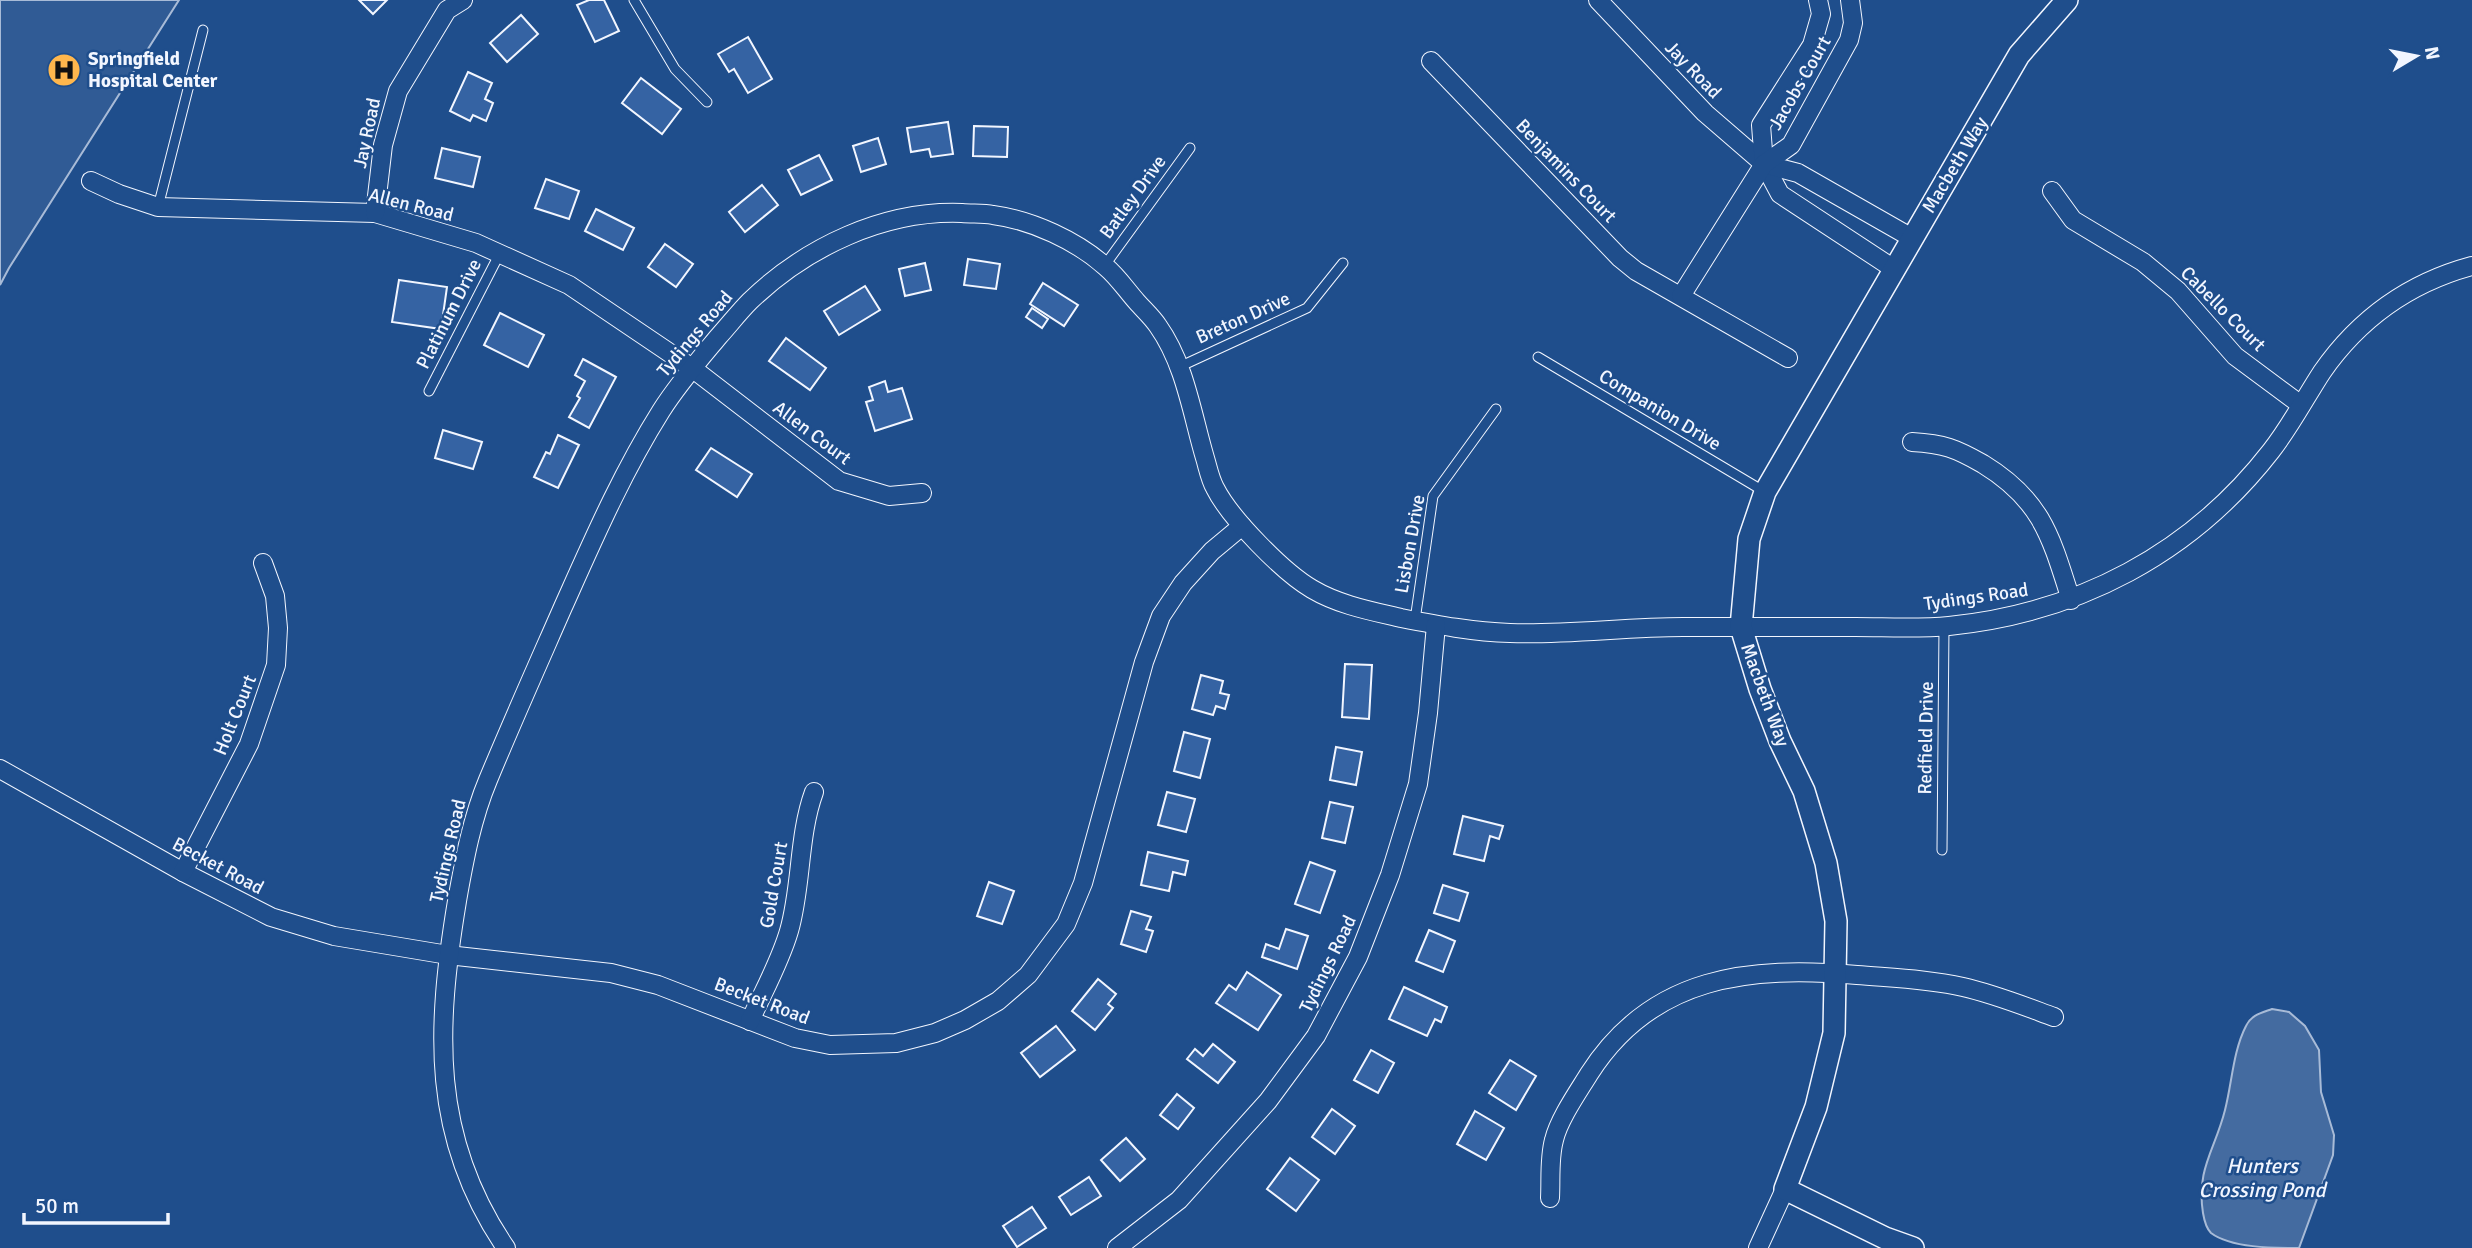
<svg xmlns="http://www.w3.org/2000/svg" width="2472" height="1248" viewBox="0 0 2472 1248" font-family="Signika,sans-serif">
<rect width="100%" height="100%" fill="#1f4e8c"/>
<polygon fill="#305b95" stroke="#a8bbd7" stroke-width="2" points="0,0 179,0 9,268 0,285"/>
<path fill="#446ba0" stroke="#a8bbd7" stroke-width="2" d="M2272 1009 2289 1012 2305 1026 2319 1050 2321 1092 2334 1135 2333 1155 2299 1248C2273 1248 2231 1248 2211 1233 2207 1229 2204 1219 2203 1213 2196 1169 2215 1150 2225 1110 2232 1083 2233 1051 2246 1026 2251 1015 2261 1013 2272 1009Z"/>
<g fill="#3563a3" stroke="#f2f6ff" stroke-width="2">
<polygon points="359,0 387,0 373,14"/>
<polygon points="589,0 604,0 619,31 595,42 577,5"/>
<polygon points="521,15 538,34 507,62 490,43"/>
<polygon points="748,37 772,79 748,93 734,69 729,72 718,54"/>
<polygon points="468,72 492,83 485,99 493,103 486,121 473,115 470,121 450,111"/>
<polygon points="641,78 681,109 662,134 622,103"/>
<polygon points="948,122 953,154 931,157 929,149 911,152 907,128"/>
<polygon points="974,126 1008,127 1007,157 973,156"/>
<polygon points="878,138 886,164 861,172 853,146"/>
<polygon points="442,148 480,157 473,187 435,178"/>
<polygon points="819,155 832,180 801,195 788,170"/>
<polygon points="546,179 579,191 569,219 535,208"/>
<polygon points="762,185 778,205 745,232 729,212"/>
<polygon points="596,209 634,228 623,250 585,231"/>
<polygon points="665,244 693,264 676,287 648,267"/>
<polygon points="968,259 1000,264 996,289 964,285"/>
<polygon points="925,263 931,290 905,296 899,269"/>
<polygon points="399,280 447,287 441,329 392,322"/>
<polygon points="1043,283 1078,305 1064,326 1030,304"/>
<polygon points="865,286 880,310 839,335 824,311"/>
<polygon points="1032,308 1048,319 1042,328 1026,317"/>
<polygon points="500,313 544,335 528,367 484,345"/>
<polygon points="786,338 826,368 810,390 769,361"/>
<polygon points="583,359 616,377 589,428 569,417 580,398 577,396 585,381 575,375"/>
<polygon points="885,381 888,392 902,388 912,419 875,431 866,402 873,400 869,387"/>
<polygon points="443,430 482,442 473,469 435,458"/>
<polygon points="558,435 579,445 558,488 534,477 546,452 550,454"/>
<polygon points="711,448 752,474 737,497 696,470"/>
<polygon points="1345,664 1372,665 1369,719 1342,717"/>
<polygon points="1201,675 1223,681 1220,693 1229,695 1225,709 1216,706 1213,715 1192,709"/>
<polygon points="1184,732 1210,739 1200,778 1174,771"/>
<polygon points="1336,747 1362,752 1356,785 1330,780"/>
<polygon points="1167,792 1195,799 1186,832 1158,825"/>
<polygon points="1330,802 1353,807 1345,843 1322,838"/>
<polygon points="1463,816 1503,826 1499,839 1490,836 1484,861 1454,854"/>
<polygon points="1148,852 1188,861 1185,875 1173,872 1169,891 1141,885"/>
<polygon points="1310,862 1335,871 1320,913 1295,904"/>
<polygon points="989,882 1014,891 1002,924 977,916"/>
<polygon points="1443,885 1468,893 1459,921 1434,913"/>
<polygon points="1131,911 1151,917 1146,929 1153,931 1146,952 1121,944"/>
<polygon points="1286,929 1308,936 1297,969 1262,957 1266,944 1279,949"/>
<polygon points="1429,930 1455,941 1443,972 1416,961"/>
<polygon points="1247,972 1281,995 1258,1030 1216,1003 1229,985 1236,990"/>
<polygon points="1098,979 1116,994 1108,1004 1113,1008 1095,1030 1072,1011"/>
<polygon points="1404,987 1447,1007 1441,1022 1435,1019 1427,1036 1389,1019"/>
<polygon points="1056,1026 1075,1050 1040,1077 1021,1053"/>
<polygon points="1213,1044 1235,1062 1218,1083 1187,1059 1195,1049 1203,1056"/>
<polygon points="1371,1050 1394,1063 1378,1093 1354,1080"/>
<polygon points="1510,1060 1536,1076 1516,1110 1489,1093"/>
<polygon points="1177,1094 1194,1108 1178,1129 1160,1115"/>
<polygon points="1332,1109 1355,1126 1335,1154 1312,1137"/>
<polygon points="1475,1111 1504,1128 1486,1160 1457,1144"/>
<polygon points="1126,1138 1145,1159 1120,1181 1101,1160"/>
<polygon points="1290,1158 1319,1180 1296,1211 1267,1189"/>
<polygon points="1089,1177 1101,1196 1071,1215 1059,1197"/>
<polygon points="1032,1207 1046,1228 1017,1247 1003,1226"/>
</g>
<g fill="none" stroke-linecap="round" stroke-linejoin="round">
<defs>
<g id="service">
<polyline points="634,0 675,69 707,102"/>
<polyline points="158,207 203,30"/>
<polyline points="1105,265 1190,148"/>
<polyline points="1538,357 1765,492"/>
<polyline points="1179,367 1307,308 1343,263"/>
<polyline points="429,391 500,253"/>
<polyline points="1415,620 1433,496 1496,409"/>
<polyline points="1942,850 1944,627"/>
</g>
<g id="minor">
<polyline points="1598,0 1705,113 1764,164 1780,194 1894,269"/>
<polyline points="1431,61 1620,258 1636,271 1788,358"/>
<polyline points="1764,164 1761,125 1812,45 1821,14 1818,0"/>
<polyline points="1764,164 1798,173 1912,238"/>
<polyline points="91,181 119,194 158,207 375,213 476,243 569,285 692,368 839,481 889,496 922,493"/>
<polyline points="2052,191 2073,220 2143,262 2178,291 2235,356 2301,405"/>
<polyline points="375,213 383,145 398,91 447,10 463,0"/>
<polyline points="1681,296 1764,164 1791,145 1849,40 1853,23 1850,0"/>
<path d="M1912 442C1944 444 1955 448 1983 464 2042 500 2051 537 2071 600"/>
<polyline points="0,769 183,872 271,917 334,936 448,955 611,973 658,985 795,1038 830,1045 896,1043 935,1033 965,1020 998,1001 1028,975 1066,924 1083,883 1144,662 1161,616 1183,583 1212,551 1242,526"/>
<polyline points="183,872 249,744 276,665 278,628 275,596 263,563"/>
<path d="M750 1021C763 992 780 962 789 931 802 886 798 836 814 792"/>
<path d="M1550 1198C1551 1179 1549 1158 1554 1140 1559 1119 1578 1092 1589 1074 1652 975 1750 966 1857 975 1892 978 1928 979 1963 987 1994 994 2024 1006 2054 1017"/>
<path d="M506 1248C430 1137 436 1028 457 901 464 861 472 818 488 780 512 722 538 664 563 607 593 540 622 473 661 411 678 384 699 360 719 336 729 325 739 312 750 301 806 247 884 210 962 213 972 214 983 213 993 215 1032 220 1077 241 1106 267 1118 277 1127 291 1137 302 1144 310 1152 317 1158 326 1185 364 1192 414 1205 458 1208 468 1210 479 1215 488 1230 518 1283 572 1312 589 1339 605 1371 611 1401 618 1437 625 1474 632 1510 633 1567 635 1625 627 1683 627 1740 627 1798 627 1855 627 1886 627 1919 629 1949 626 2078 613 2191 554 2271 451 2290 427 2305 398 2322 372 2359 319 2409 283 2472 266"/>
<polyline points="1117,1248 1179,1200 1268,1101 1316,1036 1358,957 1390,875 1418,784 1428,713 1436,625"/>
<polyline points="1758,1248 1785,1189"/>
</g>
<polyline id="tertiary" points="1913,1248 1885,1238 1785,1189 1816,1107 1834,1033 1836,921 1826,863 1804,791 1780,741 1760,689 1741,627 1749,539 1765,492 2019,55 2067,0"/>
</defs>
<use href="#service" stroke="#f2f6ff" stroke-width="11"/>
<use href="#minor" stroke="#f2f6ff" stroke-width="20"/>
<use href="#tertiary" stroke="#f2f6ff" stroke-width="24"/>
<use href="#service" stroke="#1f4e8c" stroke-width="9"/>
<use href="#minor" stroke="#1f4e8c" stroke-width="18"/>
<use href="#tertiary" stroke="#1f4e8c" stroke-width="21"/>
</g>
<defs>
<symbol id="hospital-disc" viewBox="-11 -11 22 22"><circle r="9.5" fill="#ffb74d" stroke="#1f4e8c"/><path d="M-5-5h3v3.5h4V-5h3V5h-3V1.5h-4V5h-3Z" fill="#111"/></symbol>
</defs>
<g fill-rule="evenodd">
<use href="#hospital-disc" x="45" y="51" width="38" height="38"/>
</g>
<g text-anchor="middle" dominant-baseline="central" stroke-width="5" stroke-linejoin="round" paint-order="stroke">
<g font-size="19" font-weight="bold" fill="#f2f6ff" stroke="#1f4e8c" text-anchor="start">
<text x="88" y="59">Springfield<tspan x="88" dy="22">Hospital Center</tspan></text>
</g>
<g font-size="19" fill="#f2f6ff" stroke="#1f4e8c">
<text transform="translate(1693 70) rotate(46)">Jay Road</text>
<text transform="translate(1800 83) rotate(-60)">Jacobs Court</text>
<text transform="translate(367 133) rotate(-78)">Jay Road</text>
<text transform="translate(1955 165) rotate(-59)">Macbeth Way</text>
<text transform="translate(1566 171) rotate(46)">Benjamins Court</text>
<text transform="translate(1133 197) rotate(-54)">Batley Drive</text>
<text transform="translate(411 205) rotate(14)">Allen Road</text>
<text transform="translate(2223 309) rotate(45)">Cabello Court</text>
<text transform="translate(449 314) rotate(-63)">Platinum Drive</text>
<text transform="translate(1243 318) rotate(-24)">Breton Drive</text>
<text transform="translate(695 334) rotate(-50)">Tydings Road</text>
<text transform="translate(1660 410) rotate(31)">Companion Drive</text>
<text transform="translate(812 433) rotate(37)">Allen Court</text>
<text transform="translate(1410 544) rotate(-80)">Lisbon Drive</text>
<text transform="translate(1976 597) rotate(-8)">Tydings Road</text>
<text transform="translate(1765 695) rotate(70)">Macbeth Way</text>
<text transform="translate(235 715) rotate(-68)">Holt Court</text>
<text transform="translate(1926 738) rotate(-89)">Redfield Drive</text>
<text transform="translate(448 851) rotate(-77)">Tydings Road</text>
<text transform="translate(218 866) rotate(28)">Becket Road</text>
<text transform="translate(774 885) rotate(-80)">Gold Court</text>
<text transform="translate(1328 964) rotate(-64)">Tydings Road</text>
<text transform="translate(762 1001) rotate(21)">Becket Road</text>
</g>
<g font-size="21" font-style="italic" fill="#f2f6ff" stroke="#1f4e8c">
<text x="2262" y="1166">Hunters<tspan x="2262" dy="24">Crossing Pond</tspan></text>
</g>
</g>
<g transform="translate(2416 56) rotate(80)" stroke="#1f4e8c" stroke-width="5" paint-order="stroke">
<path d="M0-5L12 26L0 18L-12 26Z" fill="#f2f6ff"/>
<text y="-10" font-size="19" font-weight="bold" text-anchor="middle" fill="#f2f6ff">N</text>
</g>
<path d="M24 1213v10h144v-10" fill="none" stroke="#f2f6ff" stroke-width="3.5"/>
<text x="35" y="1213" font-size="21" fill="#f2f6ff" stroke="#1f4e8c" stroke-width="5" paint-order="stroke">50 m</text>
</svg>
